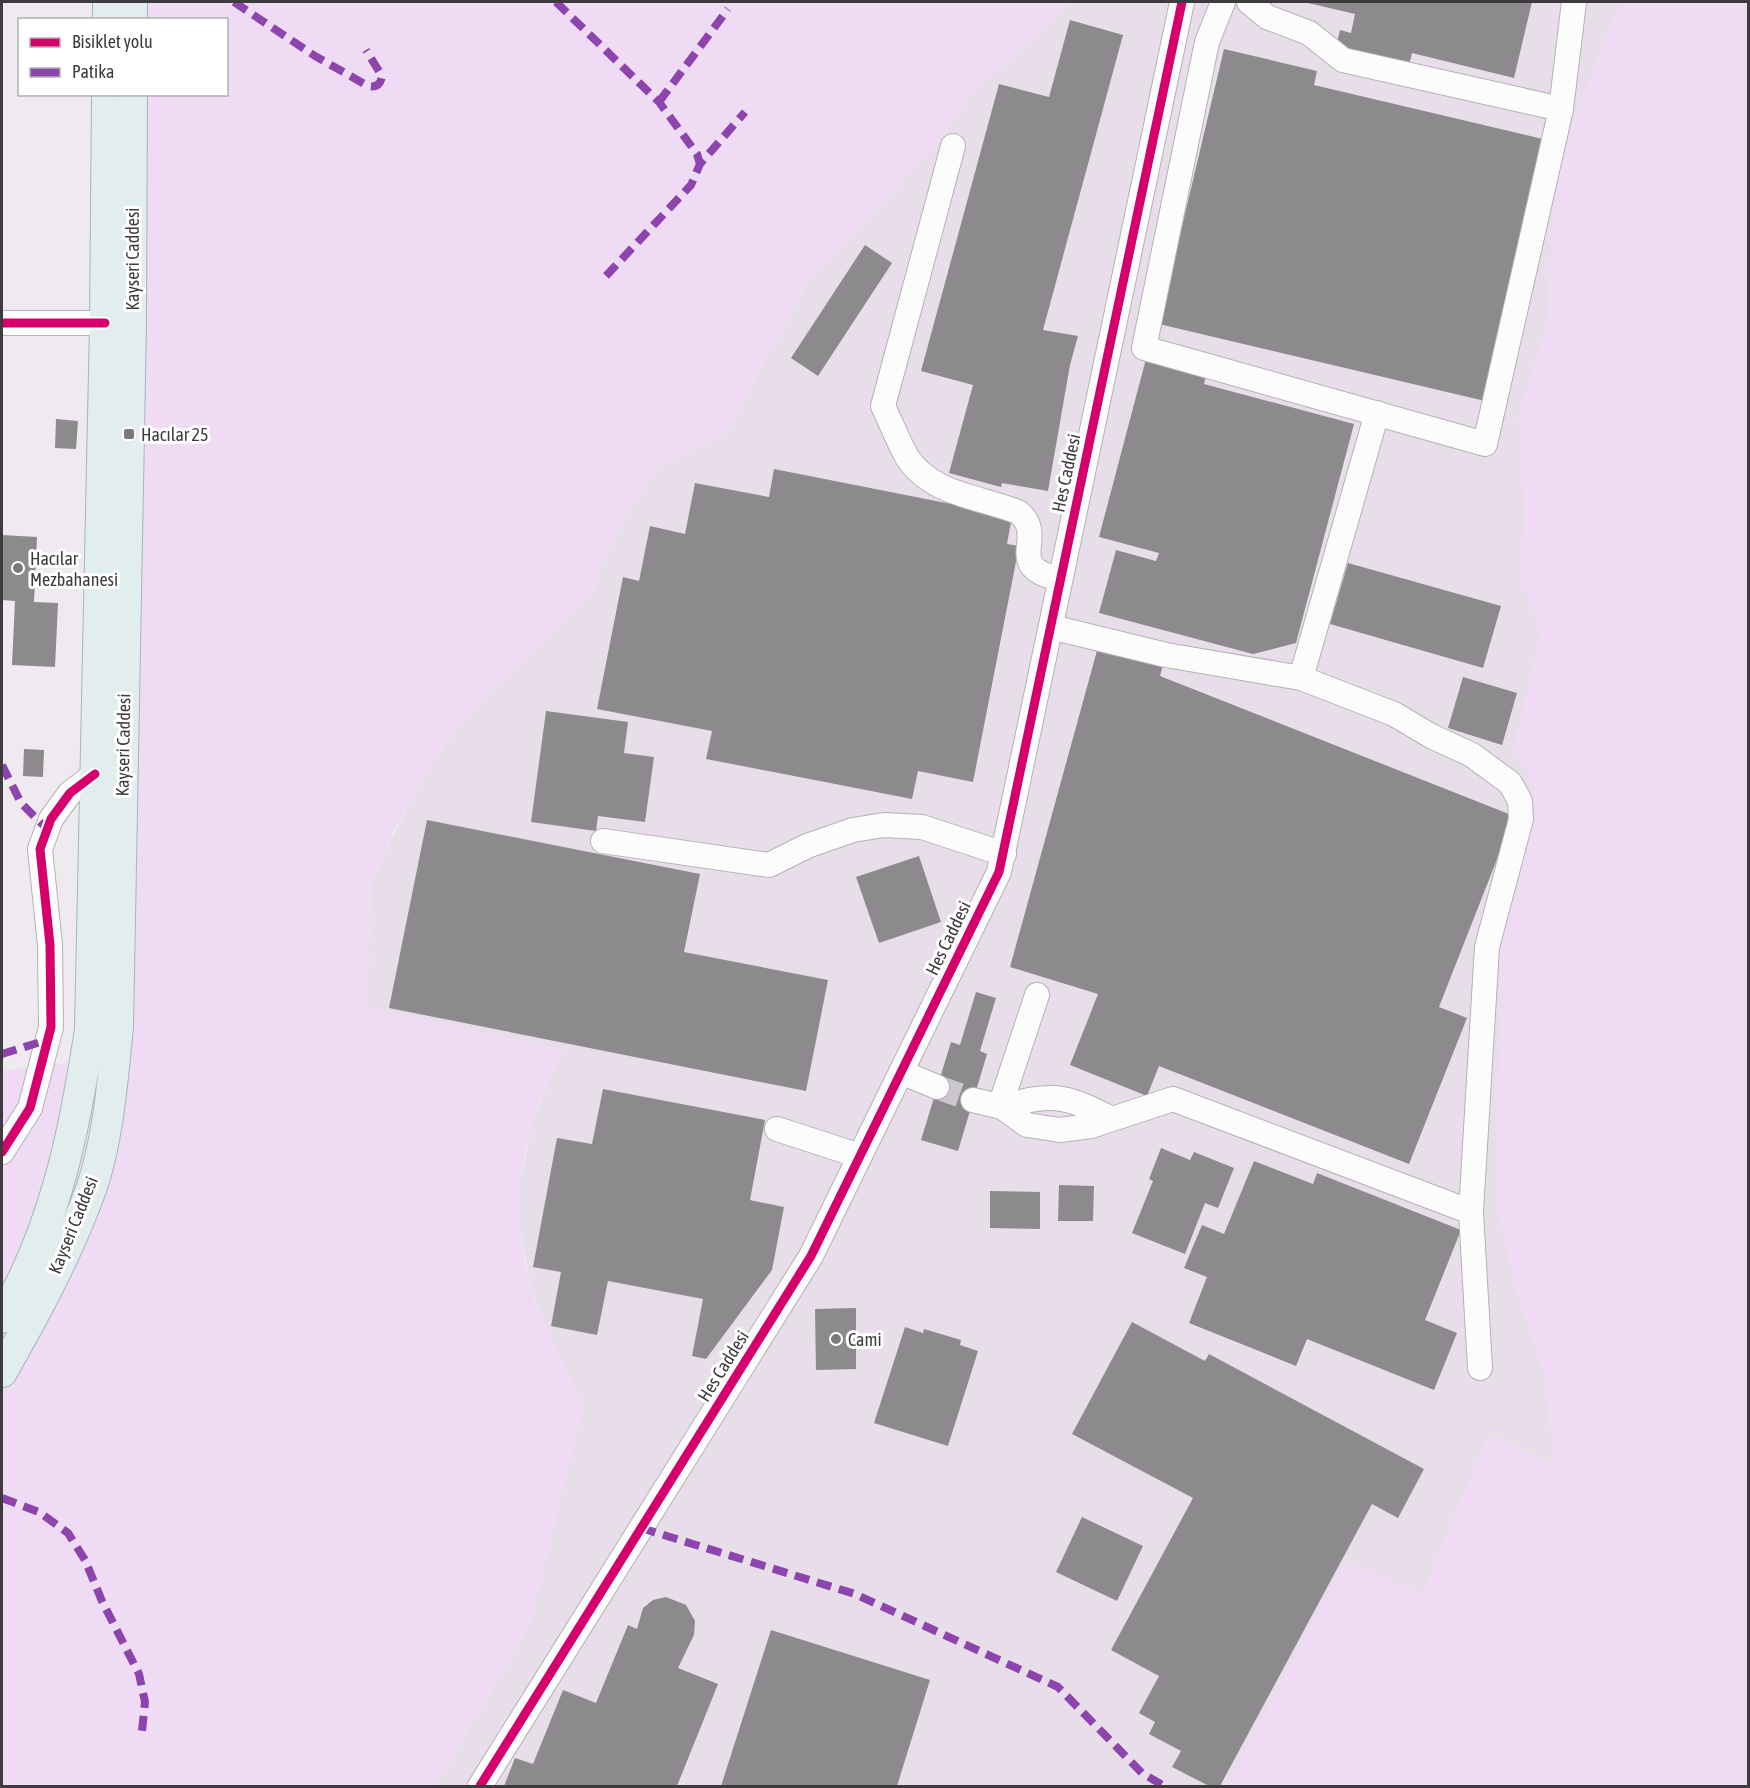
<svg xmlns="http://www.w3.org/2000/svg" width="1750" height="1788" viewBox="0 0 1750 1788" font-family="'Asap Condensed',sans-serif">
<rect width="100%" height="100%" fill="#eeeaef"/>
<polygon fill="#e7dee9" points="1074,2 1620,2 1556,166 1547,327 1519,413 1525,518 1519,581 1533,606 1541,635 1513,752 1535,781 1517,897 1501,927 1497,1206 1516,1288 1544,1373 1556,1467 1489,1433 1423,1594 1345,1562 1227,1786 436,1786 531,1623 566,1368 545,1327 530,1283 521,1233 521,1178 532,1124 552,1073 565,1050 367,1007 371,888 382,859 424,775 462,723 484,698 592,596 600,569 621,524 659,468 724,437 809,281 941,140 968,97"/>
<g fill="#efdbf4">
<polygon points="114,2 1074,2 968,97 941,140 809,281 724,437 659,468 621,524 600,569 592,596 484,698 442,749 394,830 371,888 367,1007 565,1050 541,1098 525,1151 521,1178 521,1233 524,1260 536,1305 584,1406 531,1623 436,1786 2,1786 2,1071 95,1059 113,95 226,94 226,20 114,19"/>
<polygon points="1620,2 1748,2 1748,1786 1227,1786 1345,1561 1423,1594 1489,1433 1556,1466 1544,1373 1516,1288 1497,1206 1501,927 1517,897 1535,782 1513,752 1541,635 1533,606 1519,581 1525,518 1519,413 1547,327 1556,166"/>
</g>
<g fill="#8d8a8d">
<polygon points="1304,2 1532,2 1514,78 1412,53 1409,65 1336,47 1340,30 1351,33 1355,14"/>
<polygon points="1070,20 1123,35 1043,330 1078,336 1070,365 1048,491 1002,483 1001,487 949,473 973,385 921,371 999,84 1049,97"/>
<polygon points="1224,49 1317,71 1314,85 1547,140 1485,401 1159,324"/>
<polygon points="865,245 892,263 818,376 791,358"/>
<polygon points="1147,355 1207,371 1204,384 1354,424 1296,643 1253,654 1099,613 1116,550 1156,561 1159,553 1099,537"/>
<polygon points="56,419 78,421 76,449 55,448"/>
<polygon points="774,469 1012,516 1007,544 1019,546 973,782 918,771 912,799 706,759 712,731 597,709 623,577 639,581 650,526 685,534 695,483 769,497"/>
<polygon points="2,535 37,537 34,602 58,603 55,667 12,665 15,601 2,600"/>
<polygon points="1348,563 1501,606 1483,668 1330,624"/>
<polygon points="1098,647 1163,665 1160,676 1514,816 1439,1007 1467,1018 1409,1164 1159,1066 1147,1096 1070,1065 1098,994 1010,967"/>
<polygon points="1463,677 1517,693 1502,745 1448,728"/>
<polygon points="546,711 628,722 624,753 654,757 645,822 598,816 596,831 531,822"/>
<polygon points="24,749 44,750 43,777 23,776"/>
<polygon points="427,820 700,874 684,952 828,980 806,1091 389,1008"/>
<polygon points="919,856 941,922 879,943 856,877"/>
<polygon points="976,992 996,998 980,1051 987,1054 958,1151 921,1140 951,1042 960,1045"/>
<polygon points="603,1089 765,1120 750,1200 784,1207 772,1270 706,1359 692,1356 703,1299 608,1281 597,1335 551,1326 561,1272 533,1267 557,1138 592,1144"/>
<polygon points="1161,1148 1190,1160 1194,1152 1234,1168 1218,1208 1205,1203 1185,1254 1132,1233 1153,1181 1149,1179"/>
<polygon points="1254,1161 1313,1184 1317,1173 1461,1230 1425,1320 1457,1333 1434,1390 1307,1339 1296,1366 1189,1323 1207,1277 1184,1268 1202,1225 1224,1234"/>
<polygon points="1059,1185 1094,1186 1093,1221 1058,1221"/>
<polygon points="990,1191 1040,1192 1040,1229 990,1228"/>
<polygon points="856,1308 856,1369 816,1370 815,1309"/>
<polygon points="1132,1322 1205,1361 1209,1354 1424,1469 1398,1518 1372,1504 1220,1786 1209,1786 1172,1767 1181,1751 1149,1734 1155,1722 1139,1713 1159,1676 1111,1650 1193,1498 1072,1434"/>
<polygon points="905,1327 923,1333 924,1329 961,1340 960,1345 978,1351 948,1446 874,1423"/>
<polygon points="1082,1517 1143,1546 1117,1601 1056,1572"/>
<polygon points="666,1597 686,1605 695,1621 694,1635 678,1668 718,1684 677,1786 504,1786 515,1758 533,1764 563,1690 596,1703 628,1625 637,1629 643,1608 653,1600"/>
<polygon points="771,1630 930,1680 897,1786 721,1786"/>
</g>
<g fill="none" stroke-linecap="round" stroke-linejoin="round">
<polyline stroke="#cbc7cc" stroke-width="24" stroke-dasharray="24 12" stroke-linecap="butt" points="937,1087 973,1100"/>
<defs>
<g id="minor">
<polyline points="1223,2 1207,42 1144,348 1485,444 1561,109 1574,2"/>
<polyline points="1249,2 1267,17 1309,33 1343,60 1561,109"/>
<path d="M953 146 883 406C891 423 898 441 907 457 931 495 981 497 1018 512 1049 536 1001 567 1060 579"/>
<polyline points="2,323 105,323"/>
<polyline points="1051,627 1166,655 1301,678 1377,413"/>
<polyline points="1301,678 1394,714 1431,736 1472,755 1510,783 1520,801 1521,819 1487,947 1471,1212"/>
<polyline points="603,841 769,865 807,846 853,830 884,825 922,827 1004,854"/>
<polyline points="901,1072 937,1087"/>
<polyline points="973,1100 1002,1107 1027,1125 1060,1130 1091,1126 1173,1099 1471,1212 1480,1368"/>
<polyline points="1000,1106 1037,995"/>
<path d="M1002 1107C1052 1093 1063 1094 1110 1118"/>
<polyline points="777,1129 860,1156"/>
<polyline points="2,1152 30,1108 51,1027 50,945 40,849 51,819 70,793 95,774"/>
<polyline points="480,1786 811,1256 999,872 1182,2"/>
</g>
<g id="major">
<polyline points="108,20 108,2"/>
<polyline points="132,20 132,2"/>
<path d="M2 1318C55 1230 75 1129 90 1029L105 323 107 94"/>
<path d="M2 1372C35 1314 67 1255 90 1192 108 1143 113 1078 118 1026L131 323 132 94"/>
</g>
</defs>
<use href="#minor" stroke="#b4b1b5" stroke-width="26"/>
<use href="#major" stroke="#a4b6b8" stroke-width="32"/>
<use href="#minor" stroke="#fcfcfd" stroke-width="24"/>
<use href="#major" stroke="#e2eded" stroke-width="30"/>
<g stroke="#8e44ad" stroke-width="8" stroke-dasharray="15 8" stroke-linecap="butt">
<path d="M234 2 315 56 368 86C376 88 381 84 382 76L366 50"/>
<polyline points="556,2 659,102 697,154 700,164"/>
<polyline points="659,102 728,9"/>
<polyline points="606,276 691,185 700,164 745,112"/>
<polyline points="2,765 21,803 47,829"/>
<polyline points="2,1054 47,1040"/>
<polyline points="2,1498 39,1512 68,1533 85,1560 102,1601 139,1674 145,1702 142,1731"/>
<polyline points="641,1528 855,1594 1058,1687 1142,1773 1164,1786"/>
</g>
<defs>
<g id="cycleway">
<polyline points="2,323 105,323"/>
<polyline points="2,1152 30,1108 51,1027 50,945 40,849 51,819 70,793 95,774"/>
<polyline points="480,1786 811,1256 999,872 1182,2"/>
</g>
</defs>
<use href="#cycleway" stroke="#fff" stroke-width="13"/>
<use href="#cycleway" stroke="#d6006c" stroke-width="9"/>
</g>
<g fill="#7c787d" stroke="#fff" stroke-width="2">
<rect x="123" y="428" width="12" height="12" rx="3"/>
<circle cx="18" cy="568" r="6"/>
<circle cx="836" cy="1339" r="6"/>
</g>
<g text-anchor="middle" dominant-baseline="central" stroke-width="6" stroke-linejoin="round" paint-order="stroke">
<g font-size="18" fill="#3e3b3f" stroke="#fff">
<text transform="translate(132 259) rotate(-90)">Kayseri Caddesi</text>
<text transform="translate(1066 473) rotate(-78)">Hes Caddesi</text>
<text transform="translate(123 745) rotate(-89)">Kayseri Caddesi</text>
<text transform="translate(948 938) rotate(-64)">Hes Caddesi</text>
<text transform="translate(73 1225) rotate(-68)">Kayseri Caddesi</text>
<text transform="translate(723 1366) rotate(-58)">Hes Caddesi</text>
</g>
<g font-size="18" fill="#3e3b3f" stroke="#fff" text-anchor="start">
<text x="141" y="434">Hacılar 25</text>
<text x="30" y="558">Hacılar<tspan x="30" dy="21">Mezbahanesi</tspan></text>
<text x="848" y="1339">Cami</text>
</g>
</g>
<rect width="1750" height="1788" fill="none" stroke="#3e3b3f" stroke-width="6"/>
<rect x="18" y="18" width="210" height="78" fill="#ffffff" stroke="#b2b1b2" stroke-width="1.5"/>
<rect x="30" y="38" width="30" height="9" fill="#d6006c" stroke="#b2b1b2" stroke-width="1.5"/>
<text x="72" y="48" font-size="18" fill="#3e3b3f">Bisiklet yolu</text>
<rect x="30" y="68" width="30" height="9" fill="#8e44ad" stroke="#b2b1b2" stroke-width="1.5"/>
<text x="72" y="78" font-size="18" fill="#3e3b3f">Patika</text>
</svg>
